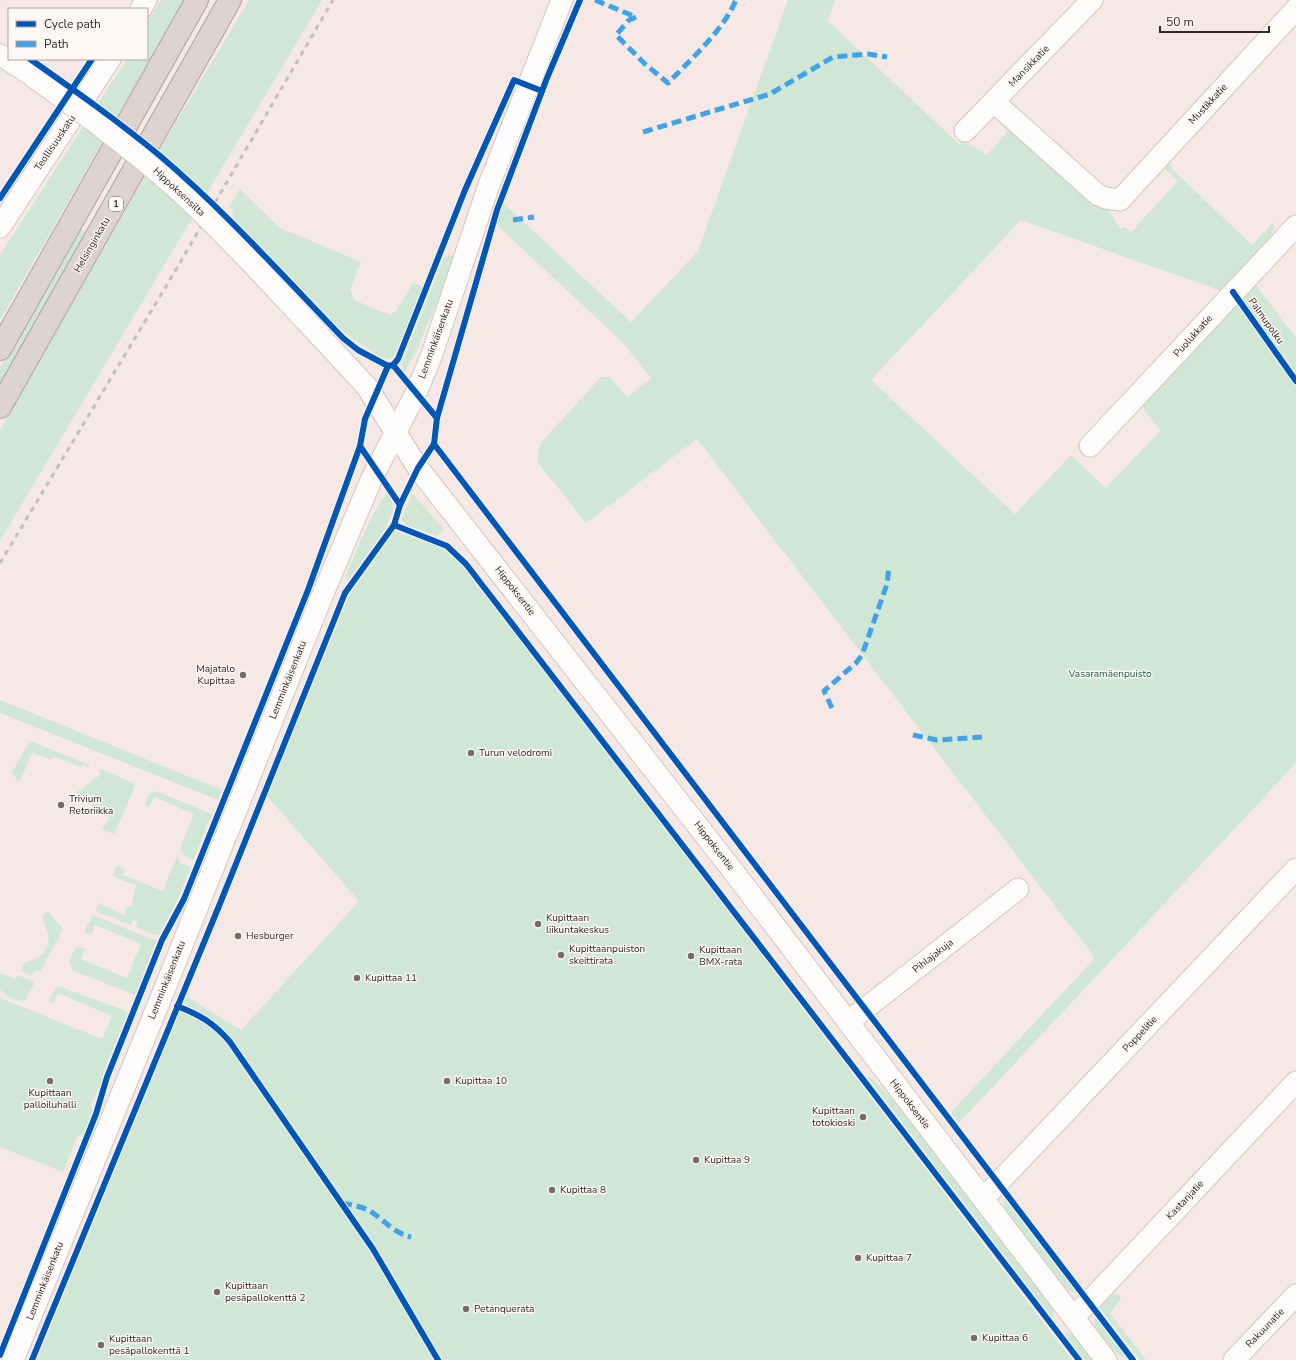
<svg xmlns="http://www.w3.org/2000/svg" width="1296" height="1360" viewBox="0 0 1296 1360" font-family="'Nunito Sans',sans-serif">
<rect width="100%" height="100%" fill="#f6e8e4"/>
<g fill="#d1e7d5">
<polygon points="161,0 184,0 0,320 0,255 127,59 147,59 147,24"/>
<polygon points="249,0 322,0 0,541 0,430 159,151"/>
<path d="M788 0H835L828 21 959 144 964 140 987 155 1008 131 1013 129 1110 212C1115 218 1115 224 1121 229L1124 227 1131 232 1178 181 1166 170 1165 166 1169 162 1173 170 1252 245 1274 222C1275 234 1268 238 1263 249L1224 292 1021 220 871 380 1015 514 1071 455 1106 488 1161 430 1144 411 1143 402 1235 303 1239 305 1245 298 1244 295 1255 284 1296 338V763L959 1123 951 1112 1095 958 697 439 586 523 539 464C535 454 539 446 545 438L601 377H610L627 397 651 379 623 343 496 224 502 202 631 322 698 251Z"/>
<polygon points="240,189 280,228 361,262 350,290 354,300 390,315 396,311 413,283 424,287 394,357 388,359 380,357 341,330 232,217 233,211 229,206"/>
<polygon points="78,228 88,233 0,388 0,367"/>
<polygon points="448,255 455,256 440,295 414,356 404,372 402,363 444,258"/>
<polygon points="412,493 444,529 437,536 406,525 402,519"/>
<path d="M387 494C390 498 394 502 393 508 392 526 360 563 349 579L345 577C356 552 370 514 387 494Z"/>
<polygon points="395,531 443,548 467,570 1072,1360 37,1360 186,996 241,1030 359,901 267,796 349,596"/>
<polygon points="0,700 222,790 218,800 0,713"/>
<polygon points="32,742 35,743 90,765 87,768 84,764 81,767 54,757 50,759 32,753 20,781 19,782 12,773 28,744"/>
<polygon points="101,769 133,783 135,786 114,834 102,829 110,818 76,793 100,775 98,771"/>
<polygon points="156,791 212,814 193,860 185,856 180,848 194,814 154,797 149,807 146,806 145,804 149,794"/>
<polygon points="177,856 180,863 191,867 177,901 159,934 152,934 136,927 138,922 133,920 131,925 95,911 99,903 124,915 127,906 131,907 136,885 112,876 117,865 125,869 123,875 163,891"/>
<path d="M48 912 63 929 41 971 35 970 32 976 21 971 23 963C51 957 54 940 41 916Z"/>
<polygon points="93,915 151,939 157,939 135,995 72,970 69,960 76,947 85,949 81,959 127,978 141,944 95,925 91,934 84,932"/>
<polygon points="0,973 15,979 17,975 35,982 25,1000 15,1001 0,990"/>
<polygon points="58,986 128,1012 104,1071 101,1084 91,1104 93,1111 83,1135 77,1137 63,1172 0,1147 0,998 102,1039 112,1016 58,993 54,1003 48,1001 55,988"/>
<polygon points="870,1077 898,1105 1052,1306 1054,1314 1053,1319 868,1078"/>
<polygon points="1004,1198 1077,1292 1075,1293 1066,1289 1006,1212 1004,1207"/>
<polygon points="1112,1293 1119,1295 1121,1299 1110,1313 1146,1360 1140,1360 1098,1306"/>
<path d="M1095 1317 1129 1360C1117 1357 1099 1335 1094 1323Z"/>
<polygon points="1064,1333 1074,1334 1094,1360 1084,1360"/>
</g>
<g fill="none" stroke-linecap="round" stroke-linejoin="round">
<defs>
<g id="minor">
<polyline points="141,9 146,0"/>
<polyline points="0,55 21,68"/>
<polyline points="994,102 1098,195 1106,198 1120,200 1296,9"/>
<polyline points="965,131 1092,0"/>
<polyline points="0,227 110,59"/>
<polyline points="319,335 367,387 418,468 733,871 1106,1360"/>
<polyline points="1090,446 1296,226"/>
<polyline points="848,1022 1018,889"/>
<polyline points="983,1199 1296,869"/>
<polyline points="1073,1316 1089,1302 1296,1082"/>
<polyline points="13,1360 167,983 322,596 372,478 416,393 431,357 489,185 562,0"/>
<polyline points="1234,1360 1296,1295"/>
</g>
<g id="highway">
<polyline points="0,349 197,0"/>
<polyline points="0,407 230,0"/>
</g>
</defs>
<use href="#minor" stroke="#d2c6c2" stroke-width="23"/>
<use href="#highway" stroke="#b2a19b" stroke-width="24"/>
<use href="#minor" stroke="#fefcfb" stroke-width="21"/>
<use href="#highway" stroke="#ddd3cf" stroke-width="22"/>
<polyline stroke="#c1bebc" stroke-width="3" stroke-dasharray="5 5" stroke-linecap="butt" points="0,563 171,278 333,0"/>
<defs>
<path id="minor-bridge" d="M21 68C74 106 126 144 175 187 226 234 272 285 319 335"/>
</defs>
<use href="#minor-bridge" stroke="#d2c6c2" stroke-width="23" stroke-linecap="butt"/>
<use href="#minor-bridge" stroke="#fefcfb" stroke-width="21"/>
<g stroke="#3ea3eb" stroke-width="5" stroke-dasharray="10 5" stroke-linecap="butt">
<polyline points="595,0 636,17"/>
<path d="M636 17 629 20 616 35 645 64 668 83C692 58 722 32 736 0"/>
<polyline points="643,132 770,94 833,57 868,54 887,57"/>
<polyline points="513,220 534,217"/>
<polyline points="832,708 824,691 856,663 862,655 887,584 889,567"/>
<polyline points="913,735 937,740 982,737"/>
<path d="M342 1203C352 1205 361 1206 370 1211 384 1220 394 1233 411 1237"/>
</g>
<defs>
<g id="cycleway">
<path d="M30 59C74 90 118 121 159 155 225 211 283 276 343 338L358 350 388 366 393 365 398 359 465 190 514 80 542 91"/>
<polyline points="0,198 92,59"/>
<polyline points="1233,292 1296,381"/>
<polyline points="393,365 437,418"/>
<polyline points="434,444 1133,1360"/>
<polyline points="360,446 400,505"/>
<polyline points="394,525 447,546 466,564 1079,1360"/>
<path d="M177 1006C200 1015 214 1023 230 1042L373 1249 438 1360"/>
<polyline points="0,1355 96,1114 107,1077 162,940 184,899 308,590 360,446 365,419 388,366"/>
<polyline points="32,1360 219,906 345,593 394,525 400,505 418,468 434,444 437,418 497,210 547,78 580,0"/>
</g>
</defs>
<use href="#cycleway" stroke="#fdf7f5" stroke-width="8"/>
<use href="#cycleway" stroke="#0057b8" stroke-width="6"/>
</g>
<g fill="#786c68" stroke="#fdf7f5" stroke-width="1.5">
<circle cx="243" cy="675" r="4"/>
<circle cx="471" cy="753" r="4"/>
<circle cx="61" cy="805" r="4"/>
<circle cx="538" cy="924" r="4"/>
<circle cx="238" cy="936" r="4"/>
<circle cx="561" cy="955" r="4"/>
<circle cx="691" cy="956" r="4"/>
<circle cx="357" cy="978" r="4"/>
<circle cx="50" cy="1081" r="4"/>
<circle cx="447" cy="1081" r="4"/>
<circle cx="863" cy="1117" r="4"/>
<circle cx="696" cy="1160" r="4"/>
<circle cx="552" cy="1190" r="4"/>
<circle cx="858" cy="1258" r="4"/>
<circle cx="217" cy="1292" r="4"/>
<circle cx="466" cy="1309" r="4"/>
<circle cx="974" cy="1338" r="4"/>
<circle cx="101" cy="1345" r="4"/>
</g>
<g text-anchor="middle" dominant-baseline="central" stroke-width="3" stroke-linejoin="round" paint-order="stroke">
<rect fill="#fdf7f5" stroke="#706763" stroke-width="1" x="109" y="197" width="14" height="14" rx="3"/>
<g font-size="9" font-weight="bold" fill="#342925">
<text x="116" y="204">1</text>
</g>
<g font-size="10" fill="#342925" stroke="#fdf7f5">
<text transform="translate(1029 66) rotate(-46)">Mansikkatie</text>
<text transform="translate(1208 104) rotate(-47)">Mustikkatie</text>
<text transform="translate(55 143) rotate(-56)">Teollisuuskatu</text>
<text transform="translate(179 192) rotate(43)">Hippoksensilta</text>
<text transform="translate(92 245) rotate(-60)">Helsinginkatu</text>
<text transform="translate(1266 321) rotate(55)">Palmupolku</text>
<text transform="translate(1193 336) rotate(-48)">Puolukkatie</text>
<text transform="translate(436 339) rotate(-70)">Lemminkäisenkatu</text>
<text transform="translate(515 591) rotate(52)">Hippoksentie</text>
<text transform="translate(288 680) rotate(-68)">Lemminkäisenkatu</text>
<text transform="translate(714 846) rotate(52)">Hippoksentie</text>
<text transform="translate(933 956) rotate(-38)">Pihlajakuja</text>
<text transform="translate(167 980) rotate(-68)">Lemminkäisenkatu</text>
<text transform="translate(1140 1034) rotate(-47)">Poppelitie</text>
<text transform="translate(910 1104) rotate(53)">Hippoksentie</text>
<text transform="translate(1185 1200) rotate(-47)">Kastanjatie</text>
<text transform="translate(45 1281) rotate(-68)">Lemminkäisenkatu</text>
<text transform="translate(1265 1328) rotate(-46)">Rakuunatie</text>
</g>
<g font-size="10" fill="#342925" stroke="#fdf7f5" text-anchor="start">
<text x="235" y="669" text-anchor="end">Majatalo<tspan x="235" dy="12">Kupittaa</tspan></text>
<text x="479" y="753">Turun velodromi</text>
<text x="69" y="799">Trivium<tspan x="69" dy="12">Retoriikka</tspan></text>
<text x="546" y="918">Kupittaan<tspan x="546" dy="12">liikuntakeskus</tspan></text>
<text x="246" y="936">Hesburger</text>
<text x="569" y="949">Kupittaanpuiston<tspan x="569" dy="12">skeittirata</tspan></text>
<text x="699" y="950">Kupittaan<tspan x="699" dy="12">BMX-rata</tspan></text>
<text x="365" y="978">Kupittaa 11</text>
<text x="455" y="1081">Kupittaa 10</text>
<text x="50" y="1093" text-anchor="middle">Kupittaan<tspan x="50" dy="12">palloiluhalli</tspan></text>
<text x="855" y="1111" text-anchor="end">Kupittaan<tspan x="855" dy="12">totokioski</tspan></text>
<text x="704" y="1160">Kupittaa 9</text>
<text x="560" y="1190">Kupittaa 8</text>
<text x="866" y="1258">Kupittaa 7</text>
<text x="225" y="1286">Kupittaan<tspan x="225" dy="12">pesäpallokenttä 2</tspan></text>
<text x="474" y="1309">Petanquerata</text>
<text x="982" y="1338">Kupittaa 6</text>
<text x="109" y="1339">Kupittaan<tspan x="109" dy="12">pesäpallokenttä 1</tspan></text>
</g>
<g font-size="10" fill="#1f6041" stroke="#fdf7f5">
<text x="1110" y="674">Vasaramäenpuisto</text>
</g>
</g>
<rect x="8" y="8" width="140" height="52" fill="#fdf7f5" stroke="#ada5a2"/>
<rect x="16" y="21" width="20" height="6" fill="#0057b8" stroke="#ada5a2"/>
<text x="44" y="28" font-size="12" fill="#342925">Cycle path</text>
<rect x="16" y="41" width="20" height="6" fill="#3ea3eb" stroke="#ada5a2"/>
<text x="44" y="48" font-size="12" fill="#342925">Path</text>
<path d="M1160 26v6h109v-6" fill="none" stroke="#342925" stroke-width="2"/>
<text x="1166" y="26" font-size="12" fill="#342925" stroke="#fdf7f5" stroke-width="3" paint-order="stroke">50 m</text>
</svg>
